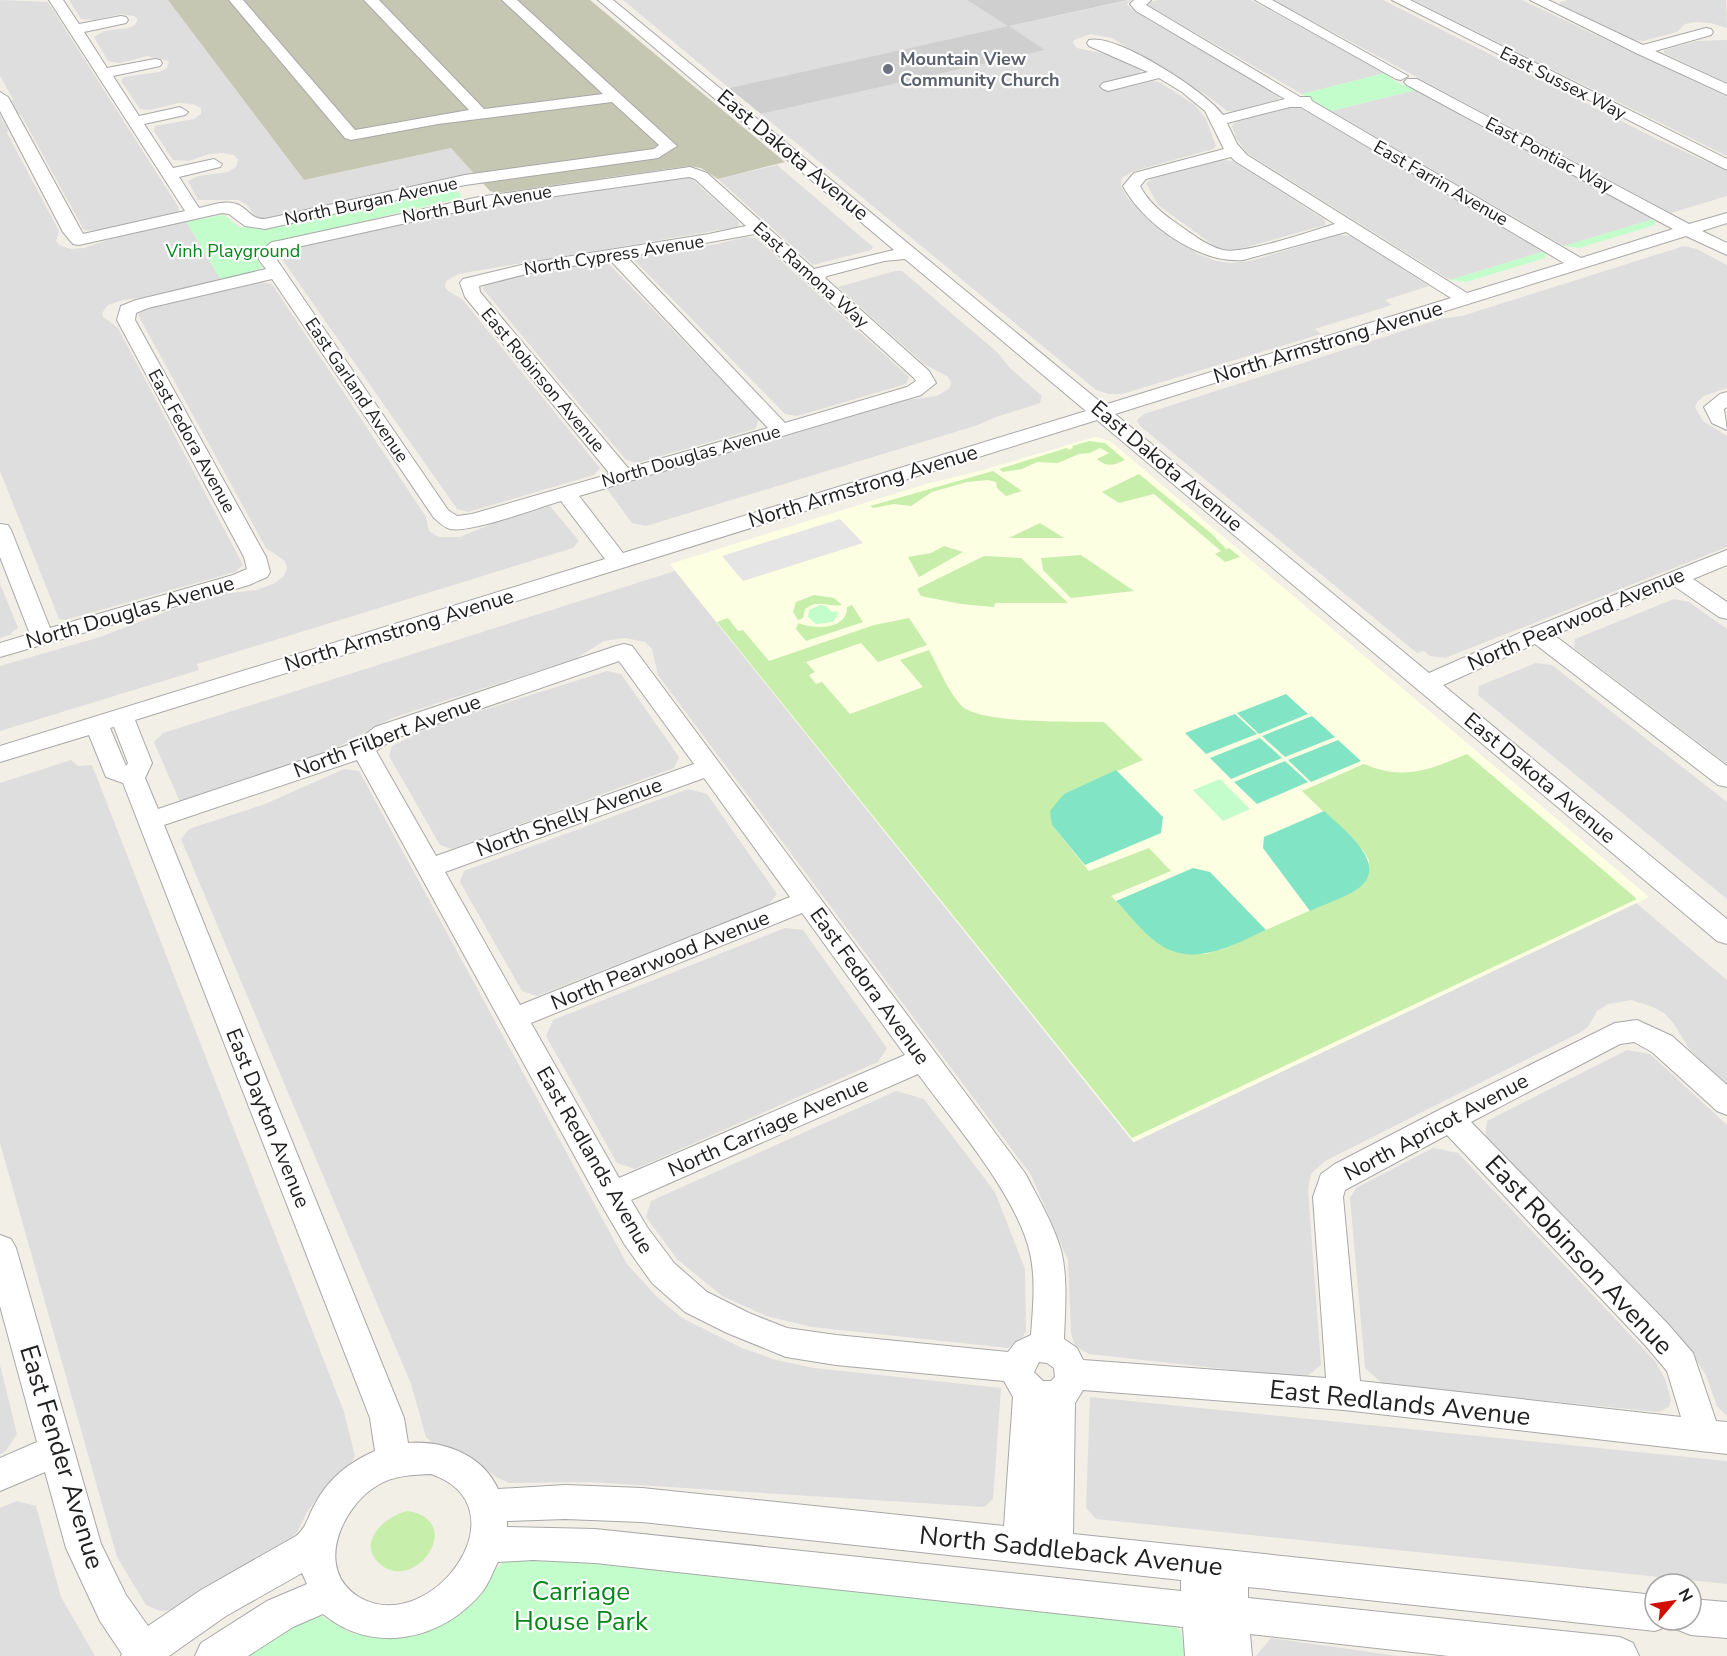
<svg xmlns="http://www.w3.org/2000/svg" width="1727" height="1656" viewBox="0 0 1727 1656" font-family="'Nunito Sans',sans-serif">
<rect width="100%" height="100%" fill="#f2efe7"/>
<g fill="#dfdede">
<polygon points="0,0 48,2 179,208 178,212 100,231 84,230 21,115 17,113 11,102 13,99 0,76"/>
<polygon points="69,0 168,0 304,180 451,148 477,175 270,218 256,218 248,206 239,200 198,200 188,181 198,176 227,172 236,167 238,160 234,155 223,153 209,154 189,161 173,160 154,131 155,126 194,119 201,114 201,108 193,104 179,103 150,110 140,109 121,81 124,77 159,72 167,68 169,61 147,56 120,63 108,61 94,37 104,31 129,28 135,25 138,19 134,16 121,14 94,20 81,19"/>
<polygon points="623,0 967,0 1009,26 1131,0 1127,4 1131,9 1279,96 1279,99 1235,111 1227,111 1209,97 1112,38 1091,34 1074,40 1073,43 1077,48 1119,57 1141,70 1139,74 1099,84 1110,91 1153,81 1161,83 1195,105 1206,119 1216,146 1213,149 1134,171 1122,178 1121,186 1127,197 1145,217 1198,254 1216,261 1231,263 1250,261 1338,235 1351,236 1429,286 1385,300 1392,305 1315,329 1321,334 1122,394 1109,394 1096,390 761,114 1044,50 1008,26 729,88"/>
<polygon points="1160,0 1251,0 1385,73 1302,94 1149,6 1150,2"/>
<polygon points="1273,0 1383,0 1653,137 1727,171 1727,196 1671,213"/>
<polygon points="1413,0 1522,0 1727,97 1727,156"/>
<polygon points="1568,0 1726,0 1727,28 1711,23 1696,22 1685,24 1677,32 1643,41 1634,40 1560,5 1560,2"/>
<polygon points="1727,40 1727,83 1664,53 1664,50 1698,41"/>
<polygon points="1416,90 1654,219 1564,246 1331,111"/>
<polygon points="1292,107 1302,109 1545,251 1450,280 1247,153 1236,138 1232,126 1235,122"/>
<polygon points="0,115 8,130 7,133 59,231 56,241 59,245 71,249 84,248 113,238 186,221 221,280 153,296 123,300 108,305 102,313 103,317 118,328 243,565 235,572 65,620 59,619 0,471"/>
<polygon points="1222,160 1233,161 1325,220 1325,225 1236,250 1217,248 1158,205 1146,183 1151,179"/>
<polygon points="777,165 873,247 871,250 813,265 718,179"/>
<polygon points="683,177 691,178 739,222 738,227 469,272 458,274 446,281 445,287 448,291 462,299 600,468 594,475 468,512 457,509 279,255 285,250 460,211 651,183"/>
<polygon points="746,237 756,238 909,377 906,384 797,416 785,414 635,261 638,256 717,244"/>
<polygon points="1684,246 1697,249 1727,265 1727,388 1704,396 1698,401 1695,407 1703,421 1727,436 1727,547 1445,658 1430,656 1424,651 1417,653 1140,426 1137,420 1144,414 1440,319 1462,316"/>
<polygon points="597,262 609,264 759,419 755,429 637,463 626,460 483,289 485,283"/>
<polygon points="895,271 902,271 998,353 1010,368 1042,396 1040,403 996,417 978,425 646,526 632,523 607,489 906,400 937,396 950,388 951,382 947,376 924,364 838,287"/>
<polygon points="260,282 272,284 426,517 429,531 439,537 460,537 494,523 550,506 579,541 573,548 197,664 199,670 0,731 0,666 100,637 170,610 223,594 257,590 275,583 284,576 287,568 285,561 266,548 138,315 144,309"/>
<polygon points="675,571 1133,1142 1636,903 1727,980 1727,1085 1690,1050 1674,1024 1664,1013 1653,1007 1631,1000 1608,1004 1597,1011 1588,1027 1581,1032 1325,1161 1311,1174 1308,1189 1321,1365 1305,1378 1089,1354 1075,1346 1071,1333 1068,1260 1031,1175 658,675 652,649 645,642 625,638 604,641 575,659 416,710 390,719 332,750 180,802 154,742 163,733"/>
<polygon points="0,584 18,628 11,633 13,634 0,638"/>
<polygon points="1674,599 1689,602 1727,629 1727,764 1574,648 1575,639"/>
<polygon points="1536,663 1552,665 1727,802 1727,899 1478,695 1479,686"/>
<polygon points="607,671 621,674 679,757 674,768 452,849 440,845 389,756 392,746 430,727"/>
<polygon points="71,760 78,766 92,765 344,1412 355,1456 348,1469 320,1494 307,1512 298,1531 286,1544 174,1610 160,1611 146,1605 117,1557 0,1143 0,783"/>
<polygon points="344,769 359,771 627,1264 657,1297 682,1318 742,1348 776,1360 814,1368 1001,1388 993,1499 984,1507 590,1482 509,1483 496,1477 470,1456 435,1445 426,1437 411,1384 181,839 189,829 265,804"/>
<polygon points="688,789 707,794 777,894 768,905 537,996 522,991 460,882 464,871"/>
<polygon points="785,928 803,930 887,1048 878,1062 635,1169 617,1163 546,1036 553,1020"/>
<polygon points="1627,1050 1650,1054 1727,1125 1727,1416 1717,1406 1706,1375 1675,1330 1485,1136 1487,1121"/>
<polygon points="896,1091 924,1099 995,1192 1025,1269 1026,1331 1020,1342 1008,1348 812,1327 766,1316 722,1296 677,1259 646,1217 651,1201"/>
<polygon points="1433,1148 1458,1153 1655,1361 1665,1379 1671,1400 1669,1407 1659,1412 1384,1385 1365,1368 1350,1198 1356,1188"/>
<polygon points="0,1365 17,1434 5,1452 0,1454"/>
<polygon points="1090,1397 1727,1461 1727,1584 1096,1519 1086,1508"/>
<polygon points="17,1501 36,1506 61,1597 95,1656 0,1656 0,1508"/>
<polygon points="1271,1638 1398,1656 1256,1656"/>
</g>
<polygon fill="#fdffe3" points="1095,437 1110,441 1649,897 1134,1142 670,564 926,484 983,470"/>
<polygon fill="#cfcfcf" points="967,0 1128,0 1009,26 1045,50 761,114 729,88 1008,26"/>
<polygon fill="#c6c7b2" points="168,0 590,0 785,162 718,179 701,168 689,166 498,193 490,191 451,148 304,180"/>
<g fill="#c8eeab">
<path d="M1089 441 1105 443 1125 460C1114 465 1107 468 1097 459L1109 453 1100 448 1090 453 1079 454 1058 463 1037 462 1022 469 1003 472 999 469 1067 448 1069 450 1073 448 1072 446Z"/>
<polygon points="993,471 1022,491 1006,496 997,488 996,482 988,480 967,482 932,492 911,506 894,504 873,508 870,506"/>
<polygon points="1139,474 1212,534 1226,549 1229,548 1240,557 1225,562 1215,554 1221,551 1154,494 1119,503 1102,492"/>
<polygon points="1040,523 1064,538 1009,538"/>
<polygon points="944,546 963,552 919,577 908,557 931,553"/>
<polygon points="1081,555 1134,591 1071,598 1043,570 1041,558"/>
<polygon points="984,556 1021,558 1068,603 995,603 994,607 961,604 921,596 917,589"/>
<path d="M814 595 834 598 842 605C828 608 820 598 805 609L803 618 798 620 793 612 796 602Z"/>
<path d="M852 605 863 622 806 641 796 629 798 623C813 629 847 631 847 607Z"/>
<path d="M728 618 738 631 743 630 769 661 874 625 909 618 927 645 878 662 861 643 806 662 815 672 809 675 816 684 822 682 850 714 923 687 900 660 929 650C937 664 952 701 966 709 993 724 1071 721 1104 722L1143 760 1064 794 1052 825 1089 871 1149 848 1171 871 1111 896 1155 941 1205 954 1223 949 1356 890 1365 882 1369 860 1362 849 1302 791 1364 764C1404 781 1429 770 1467 754L1637 899 1132 1138 717 622Z"/>
<path d="M408 1511C468 1521 413 1596 379 1563 356 1542 386 1515 408 1511Z"/>
</g>
<g fill="#c3fdcc">
<polygon points="1385,73 1396,82 1416,90 1331,111 1302,94"/>
<polygon points="443,189 452,189 460,193 461,198 275,242 258,253 257,258 262,267 259,270 221,280 186,221 224,215 239,227 261,229"/>
<polygon points="1654,219 1655,225 1579,248 1564,246"/>
<polygon points="1545,251 1545,258 1466,282 1450,280"/>
<polygon points="820,605 826,606 832,612 836,611 838,614 833,622 816,624 808,617 809,610"/>
<polygon points="1220,779 1250,809 1223,821 1193,790"/>
<polygon points="522,1555 1164,1620 1180,1630 1188,1656 237,1656 318,1614 351,1633 387,1639 412,1634 476,1596 494,1570 506,1560"/>
</g>
<g fill="#81e4c5">
<polygon points="1286,694 1308,714 1259,734 1237,713"/>
<polygon points="1235,714 1257,734 1206,754 1185,733"/>
<polygon points="1312,716 1335,737 1285,757 1262,736"/>
<polygon points="1260,738 1282,758 1231,779 1210,758"/>
<polygon points="1338,740 1361,761 1311,782 1288,760"/>
<polygon points="1285,761 1308,782 1257,804 1234,782"/>
<polygon points="1116,770 1163,817 1161,833 1085,865 1052,825 1050,811 1064,794"/>
<path d="M1324 811C1343 829 1393 866 1356 890 1342 899 1324 904 1310 911L1263 848 1264 837Z"/>
<path d="M1193 868 1210 872 1266 930C1231 946 1192 969 1156 942 1141 931 1129 914 1116 901Z"/>
</g>
<polygon fill="#e5e5e5" points="840,519 863,543 743,581 722,556"/>
<g fill="none" stroke-linecap="round" stroke-linejoin="round">
<defs>
<g id="minor">
<path d="M49 0H63L79 24 121 16 126 17 128 20 126 23 84 32 107 68 155 59 160 60 162 63 160 66 113 76 139 116 180 107 188 112 185 115 144 124 173 168 214 159 222 164 220 167 179 177 199 208C211 205 228 199 239 205 250 211 251 219 265 219L465 175 654 149 659 145 612 102 438 124 351 140 345 138 229 0H243L355 130 469 110 364 0H379L484 109 603 94 502 0H517L677 146 658 158 465 185 265 229 245 226 229 214 222 213 79 245 73 244 63 232 0 111V92L8 97 83 234 185 211Z"/>
<path d="M598 0H613L1104 405 1451 298 1346 232 1243 260C1200 264 1143 224 1123 186L1134 173 1224 149 1205 111 1182 92 1159 78 1108 91 1103 89 1100 86 1103 83 1148 72 1089 46 1087 43 1089 40C1116 33 1207 92 1223 115L1285 99 1136 11 1130 4 1134 0H1151L1146 5 1300 97H1310L1312 101 1581 258 1673 229 1407 85 1404 82 1407 79H1417L1689 224 1727 213V223L1702 231 1727 243V255L1686 236 1115 414 1429 673 1529 629 1727 550V565L1693 579 1727 602V619L1719 617 1674 586 1554 635 1727 766V787L1718 785 1535 644 1443 685 1727 919V944L1717 941 1097 420 135 720 152 763 145 778 158 809 354 743 375 727 616 646 624 644 632 646 1025 1173C1038 1198 1053 1223 1061 1250 1068 1278 1065 1310 1064 1339L1077 1348 1083 1360 1326 1378 1313 1197 1321 1174 1335 1164 1439 1110 1615 1023 1637 1020 1672 1036 1727 1085V1115L1717 1111 1652 1052 1634 1042 1620 1044 1471 1122 1668 1324 1693 1353 1716 1421 1727 1422V1454L1344 1410 1083 1390 1075 1403 1073 1534 1655 1595V1620H1670L1668 1626 1655 1631 1248 1587V1598L1620 1637 1633 1643 1639 1656H1449L1250 1634 1252 1656H1185L1183 1627 595 1563 533 1560 498 1562C493 1571 489 1583 483 1591 444 1640 373 1656 323 1614L293 1627 248 1656H195L201 1643 267 1601 307 1584 302 1573 226 1616 169 1656H121L122 1654 100 1621 66 1548 45 1472 0 1491V1458L37 1442 0 1306V1235L11 1239 16 1248 101 1544 126 1595 148 1626 201 1590 296 1536C307 1527 308 1516 315 1504 328 1479 349 1462 375 1451L370 1418 123 783 106 777 89 735 0 762V746L605 559 561 501C537 508 472 533 450 529 443 527 439 522 434 518L272 279 148 308 136 313 135 320 266 557 270 572 267 577 249 585 0 657V643L30 634 0 557V524L8 525 11 530 50 628 233 575 247 569 244 557 117 320 121 306 136 300 266 269 259 260 258 253 272 242 278 241 479 197 690 167 707 173 814 269 894 250ZM1290 107H1301L1564 263 1467 293 1247 155 1237 144 1227 123ZM1231 157 1235 161 1335 224C1311 231 1244 255 1223 250 1207 246 1192 234 1179 225 1164 215 1148 202 1140 186L1146 179ZM689 177 695 179 746 226 709 234 534 262 463 279 460 283 465 297 610 474 472 514 457 516 448 510 277 260 276 255 284 250 479 207ZM755 234 914 378 916 381 907 387 785 423 627 257ZM905 259 1086 411 623 553 579 496 921 395 936 383 929 371 825 278 827 276 884 261ZM610 260 768 428 628 468 480 292 479 286 534 272ZM619 661 694 764 436 856 376 751 393 739ZM114 727 128 763 126 766 110 728ZM357 760 601 1204 625 1245 652 1283 685 1312 727 1333 786 1357 836 1365 1004 1381 1013 1397 1004 1526 642 1488 565 1485 498 1489C483 1455 444 1440 408 1443L404 1418 164 825ZM704 778 790 897 520 1005 445 872ZM802 913 905 1055 619 1178 531 1023ZM918 1074C953 1122 1017 1195 1030 1253 1036 1279 1033 1308 1031 1335L1016 1342 1008 1352 836 1335 787 1328 749 1313 707 1292 674 1263 647 1227 631 1200ZM1447 1135 1644 1344 1667 1371 1681 1417 1360 1381 1343 1197 1345 1190ZM1039 1362 1047 1363 1054 1368 1055 1377 1051 1381H1043L1034 1372ZM431 1474C527 1507 431 1639 359 1597 313 1569 342 1506 378 1485 394 1475 413 1475 431 1474ZM565 1519 642 1522 1181 1580V1591L595 1529 507 1527V1521Z"/>
<polygon points="1255,0 1272,0 1408,76 1401,80 1396,79"/>
<polygon points="1392,0 1410,0 1727,159 1727,170"/>
<polygon points="1530,0 1548,0 1643,45 1706,28 1711,29 1713,32 1711,35 1655,51 1727,84 1727,95 1636,53"/>
<polygon points="1727,392 1727,407 1724,409 1727,430 1712,423 1704,407 1720,394"/>
<polygon points="1691,1599 1727,1602 1727,1638 1691,1635 1678,1630 1674,1620 1691,1620"/>
</g>
</defs>
<use href="#minor" stroke="#a8a8a8" stroke-width="2"/>
<use href="#minor" fill="#fff" fill-rule="evenodd"/>
</g>
<circle fill="#6b7280" stroke="#fff" stroke-width="2" cx="888" cy="69" r="6"/>
<g text-anchor="middle" dominant-baseline="central" stroke-width="4.5" stroke-linejoin="round" paint-order="stroke">
<g font-size="18" font-weight="bold" fill="#5b616d" stroke="#fff" text-anchor="start">
<text x="900" y="59">Mountain View<tspan x="900" dy="21">Community Church</tspan></text>
</g>
<g font-size="18" fill="#212121" stroke="#fff">
<text transform="translate(1563 83) rotate(27)">East Sussex Way</text>
<text transform="translate(1549 155) rotate(28)">East Pontiac Way</text>
<text transform="translate(1441 183) rotate(30)">East Farrin Avenue</text>
<text transform="translate(371 201) rotate(-12)">North Burgan Avenue</text>
<text transform="translate(477 204) rotate(-10)">North Burl Avenue</text>
<text transform="translate(614 255) rotate(-9)">North Cypress Avenue</text>
<text transform="translate(811 275) rotate(42)">East Ramona Way</text>
<text transform="translate(543 380) rotate(50)">East Robinson Avenue</text>
<text transform="translate(357 390) rotate(56)">East Garland Avenue</text>
<text transform="translate(192 441) rotate(61)">East Fedora Avenue</text>
<text transform="translate(691 456) rotate(-16)">North Douglas Avenue</text>
</g>
<g font-size="18" fill="#058819" stroke="#fff">
<text x="233" y="251">Vinh Playground</text>
</g>
<g font-size="21" fill="#212121" stroke="#fff">
<text transform="translate(793 155) rotate(40)">East Dakota Avenue</text>
<text transform="translate(1328 342) rotate(-17)">North Armstrong Avenue</text>
<text transform="translate(1167 466) rotate(40)">East Dakota Avenue</text>
<text transform="translate(863 486) rotate(-17)">North Armstrong Avenue</text>
<text transform="translate(130 612) rotate(-16)">North Douglas Avenue</text>
<text transform="translate(1576 619) rotate(-23)">North Pearwood Avenue</text>
<text transform="translate(399 630) rotate(-17)">North Armstrong Avenue</text>
<text transform="translate(387 736) rotate(-21)">North Filbert Avenue</text>
<text transform="translate(1540 778) rotate(40)">East Dakota Avenue</text>
<text transform="translate(569 817) rotate(-20)">North Shelly Avenue</text>
<text transform="translate(660 960) rotate(-22)">North Pearwood Avenue</text>
<text transform="translate(870 986) rotate(54)">East Fedora Avenue</text>
<text transform="translate(268 1118) rotate(68)">East Dayton Avenue</text>
<text transform="translate(768 1127) rotate(-24)">North Carriage Avenue</text>
<text transform="translate(1436 1127) rotate(-28)">North Apricot Avenue</text>
<text transform="translate(595 1160) rotate(60)">East Redlands Avenue</text>
</g>
<g font-size="26" fill="#212121" stroke="#fff">
<text transform="translate(1579 1255) rotate(47)">East Robinson Avenue</text>
<text transform="translate(1400 1403) rotate(6)">East Redlands Avenue</text>
<text transform="translate(62 1457) rotate(73)">East Fender Avenue</text>
<text transform="translate(1071 1551) rotate(6)">North Saddleback Avenue</text>
</g>
<g font-size="26" fill="#058819" stroke="#fff">
<text x="581" y="1591">Carriage<tspan x="581" dy="30">House Park</tspan></text>
</g>
</g>
<g transform="translate(1673 1602) rotate(61)"><circle r="28" fill="#ffffff" stroke="#a6a6a6" stroke-width="1.5"/>
<path d="M0-4.5L10 22L0 15L-10 22Z" fill="#d20e00"/>
<text y="-9" font-size="16" font-weight="bold" text-anchor="middle" fill="#212121">N</text>
</g>
</svg>
